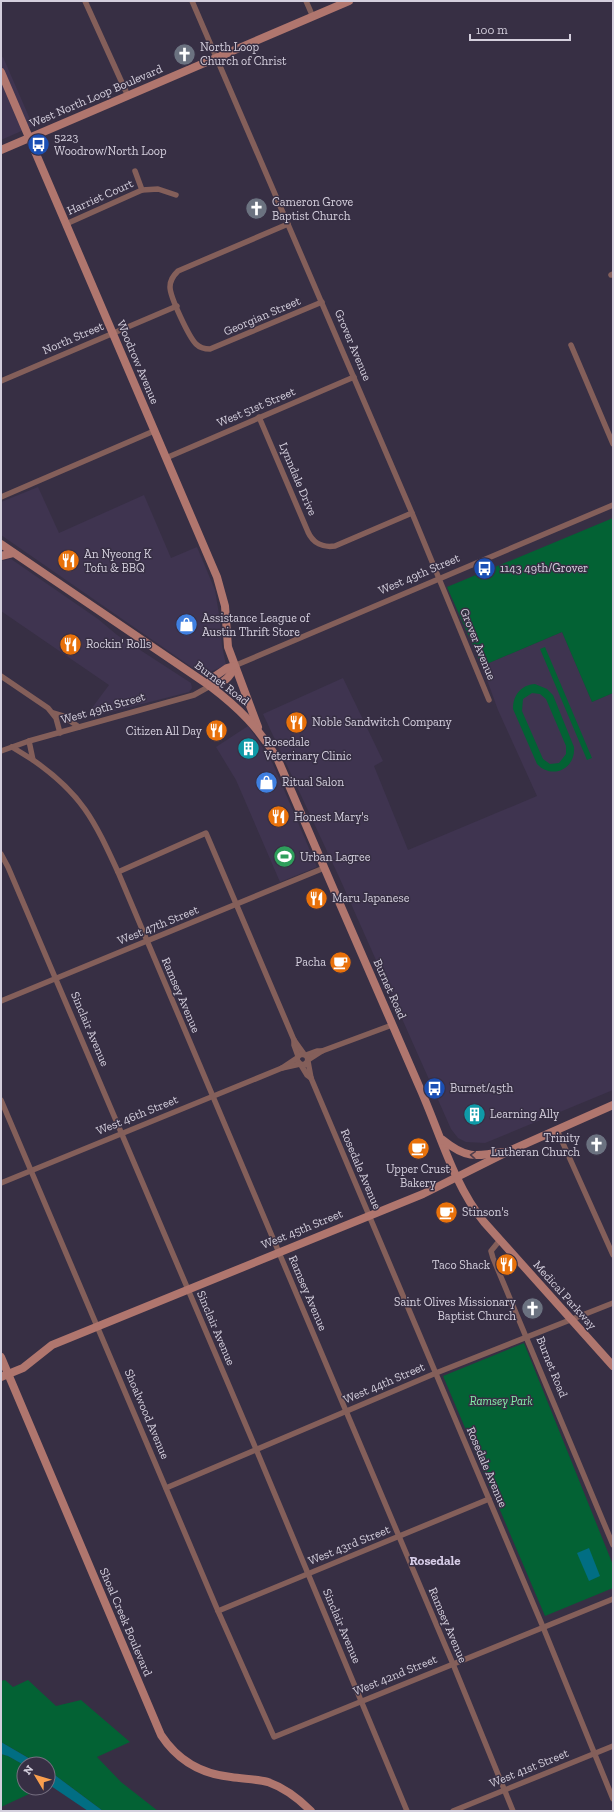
<svg xmlns="http://www.w3.org/2000/svg" width="614" height="1812" viewBox="0 0 614 1812" font-family="'Zilla Slab',serif">
<rect width="100%" height="100%" fill="#372f44"/>
<g fill="#3f3450">
<polygon points="3,57 33,126 1,140 1,58"/>
<polygon points="38,487 59,533 144,495 171,558 197,547 215,590 220,620 222,646 226,665 203,675 1,535 1,502"/>
<polygon points="11,559 98,619 117,635 191,683 192,688 189,692 91,717 89,712 109,685 1,611 1,561"/>
<polygon points="562,632 592,702 613,693 613,1090 485,1143 466,1142 458,1138 451,1129 340,879 263,714 343,678 383,761 374,766 408,850 537,796 498,710 482,666"/>
<polygon points="248,726 258,740 273,764 317,867 280,882 236,780 216,747"/>
</g>
<g fill="#036234" fill-rule="evenodd">
<polygon points="613,518 613,693 592,702 562,632 482,666 447,587"/>
<polygon points="545,647 592,758 587,760 540,649"/>
<path d="M535 684 547 689 553 695 574 747C576 769 552 780 537 764L513 709C513 695 521 685 535 684ZM532 693 540 694 546 699 566 746V754L559 763 550 764 543 759 522 711 523 699Z"/>
<polygon points="524,1343 613,1565 613,1588 545,1616 443,1376"/>
<polygon points="5,1680 13,1687 28,1680 56,1706 81,1700 130,1742 97,1757 121,1782 158,1811 103,1811 48,1770 48,1764 39,1764 1,1742 1,1681"/>
<polygon points="1,1754 8,1756 24,1765 24,1788 42,1788 1,1807"/>
</g>
<g fill="#016e83">
<polygon points="589,1548 600,1576 589,1581 577,1553"/>
<polygon points="1,1742 37,1763 39,1764 24,1764 24,1765 8,1756 1,1754"/>
<polygon points="48,1770 103,1811 88,1811 48,1784"/>
</g>
<g fill="none" stroke-linecap="round" stroke-linejoin="round">
<g stroke="#845f5a" stroke-width="5.5">
<polyline points="85,1 128,96"/>
<polyline points="192,1 412,513 489,700"/>
<polyline points="306,1 313,17"/>
<polyline points="135,171 142,190"/>
<polyline points="66,224 142,190 158,189 176,195"/>
<path d="M288 224 178 271C173 276 170 280 170 287 170 297 189 337 196 344 200 348 205 349 210 349L322 302"/>
<polyline points="611,275 613,274"/>
<polyline points="571,345 613,444"/>
<polyline points="1,381 177,306"/>
<path d="M259 417 308 532C313 543 323 548 335 546L412 513"/>
<polyline points="166,458 354,377"/>
<polyline points="1,497 154,431"/>
<polyline points="234,666 613,505"/>
<polyline points="1,676 48,708 56,718 60,733"/>
<polyline points="53,713 63,716 79,727"/>
<path d="M29 741 33 760C82 794 94 820 118 872L453 1664 513 1811"/>
<polyline points="12,747 33,760"/>
<polyline points="1,751 29,741 194,695 210,686"/>
<polyline points="1,854 8,867 256,1449 407,1811"/>
<polyline points="118,872 206,833 294,1040 304,1054"/>
<polyline points="1,1001 324,868"/>
<polyline points="294,1040 294,1045 298,1056"/>
<polyline points="306,1055 317,1051 322,1051"/>
<polyline points="308,1060 322,1051 392,1025"/>
<polyline points="307,1062 304,1065 300,1064 297,1060 298,1056 302,1054 307,1056 311,1078 543,1627 613,1799"/>
<polyline points="301,1065 307,1075 311,1078"/>
<polyline points="282,1068 300,1064"/>
<polyline points="1,1100 218,1611 274,1737 613,1599"/>
<polyline points="557,1130 613,1255"/>
<polyline points="1,1183 282,1068 297,1058"/>
<polyline points="500,1240 491,1251 493,1258 613,1545"/>
<polyline points="166,1488 436,1373 613,1303"/>
<polyline points="218,1611 489,1499"/>
<polyline points="453,1811 613,1746"/>
</g>
<g stroke="#b0766e" stroke-width="8">
<polyline points="1,72 217,577 225,606 228,647 258,727"/>
<polyline points="1,150 349,1"/>
<path d="M1 544 210 686C239 708 259 728 278 760 325 869 371 977 419 1086 439 1130 453 1184 484 1222L613 1366"/>
<polyline points="1,556 13,553"/>
<path d="M210 686C221 685 231 678 234 666"/>
<polyline points="210,686 211,679 227,668 234,666"/>
<path d="M443 1140C465 1158 475 1157 502 1152"/>
<path d="M1 1357 161 1735C178 1761 201 1774 231 1777 244 1779 256 1779 268 1782 285 1788 299 1799 311 1811"/>
<polyline points="1,1377 23,1368 52,1345 423,1194 509,1151 613,1105"/>
</g>
</g>
<defs><path id="oneway-chevron" d="M-2-3.5L2.5 0L-2 3.5" fill="none" stroke-width="1.6" stroke-linecap="round" stroke-linejoin="round"/></defs>
<use stroke="#4f3d4c" href="#oneway-chevron" transform="translate(473 1155) rotate(-176)"/>
<defs>
<symbol id="church-disc" viewBox="-11 -11 22 22"><circle r="9.5" fill="#6b7280" stroke="#372f44"/><path d="M-1.2-6h2.4v3.5h3.3v2.4h-3.3V6h-2.4V-.1h-3.3v-2.4h3.3Z" fill="#fff"/></symbol>
<symbol id="bus-disc" viewBox="-11 -11 22 22"><circle r="9.5" fill="#1a4fb4" stroke="#372f44"/><path d="M-5-6H5V4H4V6H2V4H-2V6H-4V4H-5ZM-3.5-4V0h7V-4ZM-3.5 1.2v1.5H-2V1.2ZM2 1.2v1.5H3.5V1.2Z" fill="#fff"/></symbol>
<symbol id="restaurant-disc" viewBox="-11 -11 22 22"><circle r="9.5" fill="#e8710a" stroke="#372f44"/><path d="M-5-6h1v4h1v-4h1v4h1v-4h1v5L-1.5 .5V6h-2V.5L-5-1ZM5-6V6H3V1.5H1.5Q1.5-4 5-6Z" fill="#fff"/></symbol>
<symbol id="shop-disc" viewBox="-11 -11 22 22"><circle r="9.5" fill="#3f7fe0" stroke="#372f44"/><path d="M-5-2.5h2.3a2.7 3.5 0 0 1 5.4 0H5L5.5 6h-11ZM-1.5-2.5h3a1.5 2.3 0 0 0-3 0Z" fill="#fff"/></symbol>
<symbol id="building-disc" viewBox="-11 -11 22 22"><circle r="9.5" fill="#0f9aa8" stroke="#372f44"/><path d="M-4-6H4V6H1V3H-1V6H-4ZM-2.5-4.3h1.7v1.8h-1.7ZM.8-4.3h1.7v1.8H.8ZM-2.5-1h1.7V.8h-1.7ZM.8-1h1.7V.8H.8Z" fill="#fff"/></symbol>
<symbol id="stadium-disc" viewBox="-11 -11 22 22"><circle r="9.5" fill="#2e9e5b" stroke="#372f44"/><path d="M0-5a6.5 5 0 1 0 0 10a6.5 5 0 1 0 0-10ZM-3.5-1.8h7v3.6h-7Z" fill="#fff"/></symbol>
<symbol id="cafe-disc" viewBox="-11 -11 22 22"><circle r="9.5" fill="#e8710a" stroke="#372f44"/><path d="M-5.5-4.5H6V0H3Q3 3.5 0 3.5H-2.5Q-5.5 3.5-5.5 0ZM3-3.2v2h1.7v-2ZM-6 4.5H4V6H-6Z" fill="#fff"/></symbol>
</defs>
<g fill-rule="evenodd">
<use href="#church-disc" x="172" y="42" width="25" height="25"/>
<use href="#bus-disc" x="26" y="132" width="25" height="25"/>
<use href="#church-disc" x="244" y="196" width="25" height="25"/>
<use href="#restaurant-disc" x="56" y="548" width="25" height="25"/>
<use href="#bus-disc" x="472" y="556" width="25" height="25"/>
<use href="#shop-disc" x="174" y="612" width="25" height="25"/>
<use href="#restaurant-disc" x="58" y="632" width="25" height="25"/>
<use href="#restaurant-disc" x="284" y="710" width="25" height="25"/>
<use href="#restaurant-disc" x="204" y="718" width="25" height="25"/>
<use href="#building-disc" x="236" y="736" width="25" height="25"/>
<use href="#shop-disc" x="254" y="770" width="25" height="25"/>
<use href="#restaurant-disc" x="266" y="804" width="25" height="25"/>
<use href="#stadium-disc" x="272" y="844" width="25" height="25"/>
<use href="#restaurant-disc" x="304" y="886" width="25" height="25"/>
<use href="#cafe-disc" x="328" y="950" width="25" height="25"/>
<use href="#bus-disc" x="422" y="1076" width="25" height="25"/>
<use href="#building-disc" x="462" y="1102" width="25" height="25"/>
<use href="#church-disc" x="584" y="1132" width="25" height="25"/>
<use href="#cafe-disc" x="406" y="1136" width="25" height="25"/>
<use href="#cafe-disc" x="434" y="1200" width="25" height="25"/>
<use href="#restaurant-disc" x="494" y="1252" width="25" height="25"/>
<use href="#church-disc" x="520" y="1296" width="25" height="25"/>
</g>
<g text-anchor="middle" dominant-baseline="central" stroke-width="3" stroke-linejoin="round" paint-order="stroke">
<g font-size="12" fill="#d4cfdd" stroke="#372f44" text-anchor="start">
<text x="200" y="47">North Loop<tspan x="200" dy="14">Church of Christ</tspan></text>
<text x="54" y="137">5223<tspan x="54" dy="14">Woodrow/North Loop</tspan></text>
<text x="272" y="202">Cameron Grove<tspan x="272" dy="14">Baptist Church</tspan></text>
<text x="84" y="554">An Nyeong K<tspan x="84" dy="14">Tofu &amp; BBQ</tspan></text>
<text x="500" y="568">1143 49th/Grover</text>
<text x="202" y="618">Assistance League of<tspan x="202" dy="14">Austin Thrift Store</tspan></text>
<text x="86" y="644">Rockin' Rolls</text>
<text x="312" y="722">Noble Sandwitch Company</text>
<text x="202" y="731" text-anchor="end">Citizen All Day</text>
<text x="264" y="742">Rosedale<tspan x="264" dy="14">Veterinary Clinic</tspan></text>
<text x="282" y="782">Ritual Salon</text>
<text x="294" y="817">Honest Mary's</text>
<text x="300" y="857">Urban Lagree</text>
<text x="332" y="898">Maru Japanese</text>
<text x="326" y="962" text-anchor="end">Pacha</text>
<text x="450" y="1088">Burnet/45th</text>
<text x="490" y="1114">Learning Ally</text>
<text x="580" y="1138" text-anchor="end">Trinity<tspan x="580" dy="14">Lutheran Church</tspan></text>
<text x="418" y="1169" text-anchor="middle">Upper Crust<tspan x="418" dy="14">Bakery</tspan></text>
<text x="462" y="1212">Stinson's</text>
<text x="490" y="1265" text-anchor="end">Taco Shack</text>
<text x="516" y="1302" text-anchor="end">Saint Olives Missionary<tspan x="516" dy="14">Baptist Church</tspan></text>
</g>
<g font-size="12" fill="#d4cfdd" stroke="#372f44">
<text transform="translate(96 96) rotate(-23)">West North Loop Boulevard</text>
<text transform="translate(100 197) rotate(-24)">Harriet Court</text>
<text transform="translate(262 316) rotate(-23)">Georgian Street</text>
<text transform="translate(73 338) rotate(-23)">North Street</text>
<text transform="translate(353 345) rotate(67)">Grover Avenue</text>
<text transform="translate(138 362) rotate(67)">Woodrow Avenue</text>
<text transform="translate(256 407) rotate(-23)">West 51st Street</text>
<text transform="translate(298 479) rotate(67)">Lynndale Drive</text>
<text transform="translate(419 574) rotate(-23)">West 49th Street</text>
<text transform="translate(478 644) rotate(68)">Grover Avenue</text>
<text transform="translate(222 683) rotate(37)">Burnet Road</text>
<text transform="translate(103 708) rotate(-16)">West 49th Street</text>
<text transform="translate(158 925) rotate(-22)">West 47th Street</text>
<text transform="translate(390 989) rotate(66)">Burnet Road</text>
<text transform="translate(181 995) rotate(67)">Ramsey Avenue</text>
<text transform="translate(90 1029) rotate(67)">Sinclair Avenue</text>
<text transform="translate(137 1115) rotate(-22)">West 46th Street</text>
<text transform="translate(361 1169) rotate(67)">Rosedale Avenue</text>
<text transform="translate(302 1229) rotate(-22)">West 45th Street</text>
<text transform="translate(308 1293) rotate(67)">Ramsey Avenue</text>
<text transform="translate(565 1295) rotate(48)">Medical Parkway</text>
<text transform="translate(216 1328) rotate(67)">Sinclair Avenue</text>
<text transform="translate(552 1367) rotate(68)">Burnet Road</text>
<text transform="translate(384 1383) rotate(-23)">West 44th Street</text>
<text transform="translate(147 1414) rotate(67)">Shoalwood Avenue</text>
<text transform="translate(487 1467) rotate(67)">Rosedale Avenue</text>
<text transform="translate(349 1545) rotate(-22)">West 43rd Street</text>
<text transform="translate(126 1622) rotate(67)">Shoal Creek Boulevard</text>
<text transform="translate(448 1625) rotate(67)">Ramsey Avenue</text>
<text transform="translate(342 1626) rotate(67)">Sinclair Avenue</text>
<text transform="translate(395 1675) rotate(-22)">West 42nd Street</text>
<text transform="translate(529 1768) rotate(-22)">West 41st Street</text>
</g>
<g font-size="12" font-style="italic" fill="#84efa9" stroke="#372f44">
<text x="501" y="1401">Ramsey Park</text>
</g>
<g font-size="13" font-weight="bold" fill="#d7cde8" stroke="#372f44">
<text x="435" y="1560">Rosedale</text>
</g>
</g>
<rect width="614" height="1812" fill="none" stroke="#d4cfdd" stroke-width="4"/>
<g transform="translate(36 1776) rotate(308)"><circle r="19" fill="#372f44" stroke="#766f81"/>
<path d="M0-3L7 15L0 10L-7 15Z" fill="#fa9f4e"/>
<text y="-6" font-size="11" font-weight="bold" text-anchor="middle" fill="#d4cfdd">N</text>
</g>
<path d="M470 34v6h100v-6" fill="none" stroke="#d4cfdd" stroke-width="2"/>
<text x="476" y="34" font-size="12" fill="#d4cfdd" stroke="#372f44" stroke-width="3" paint-order="stroke">100 m</text>
</svg>
